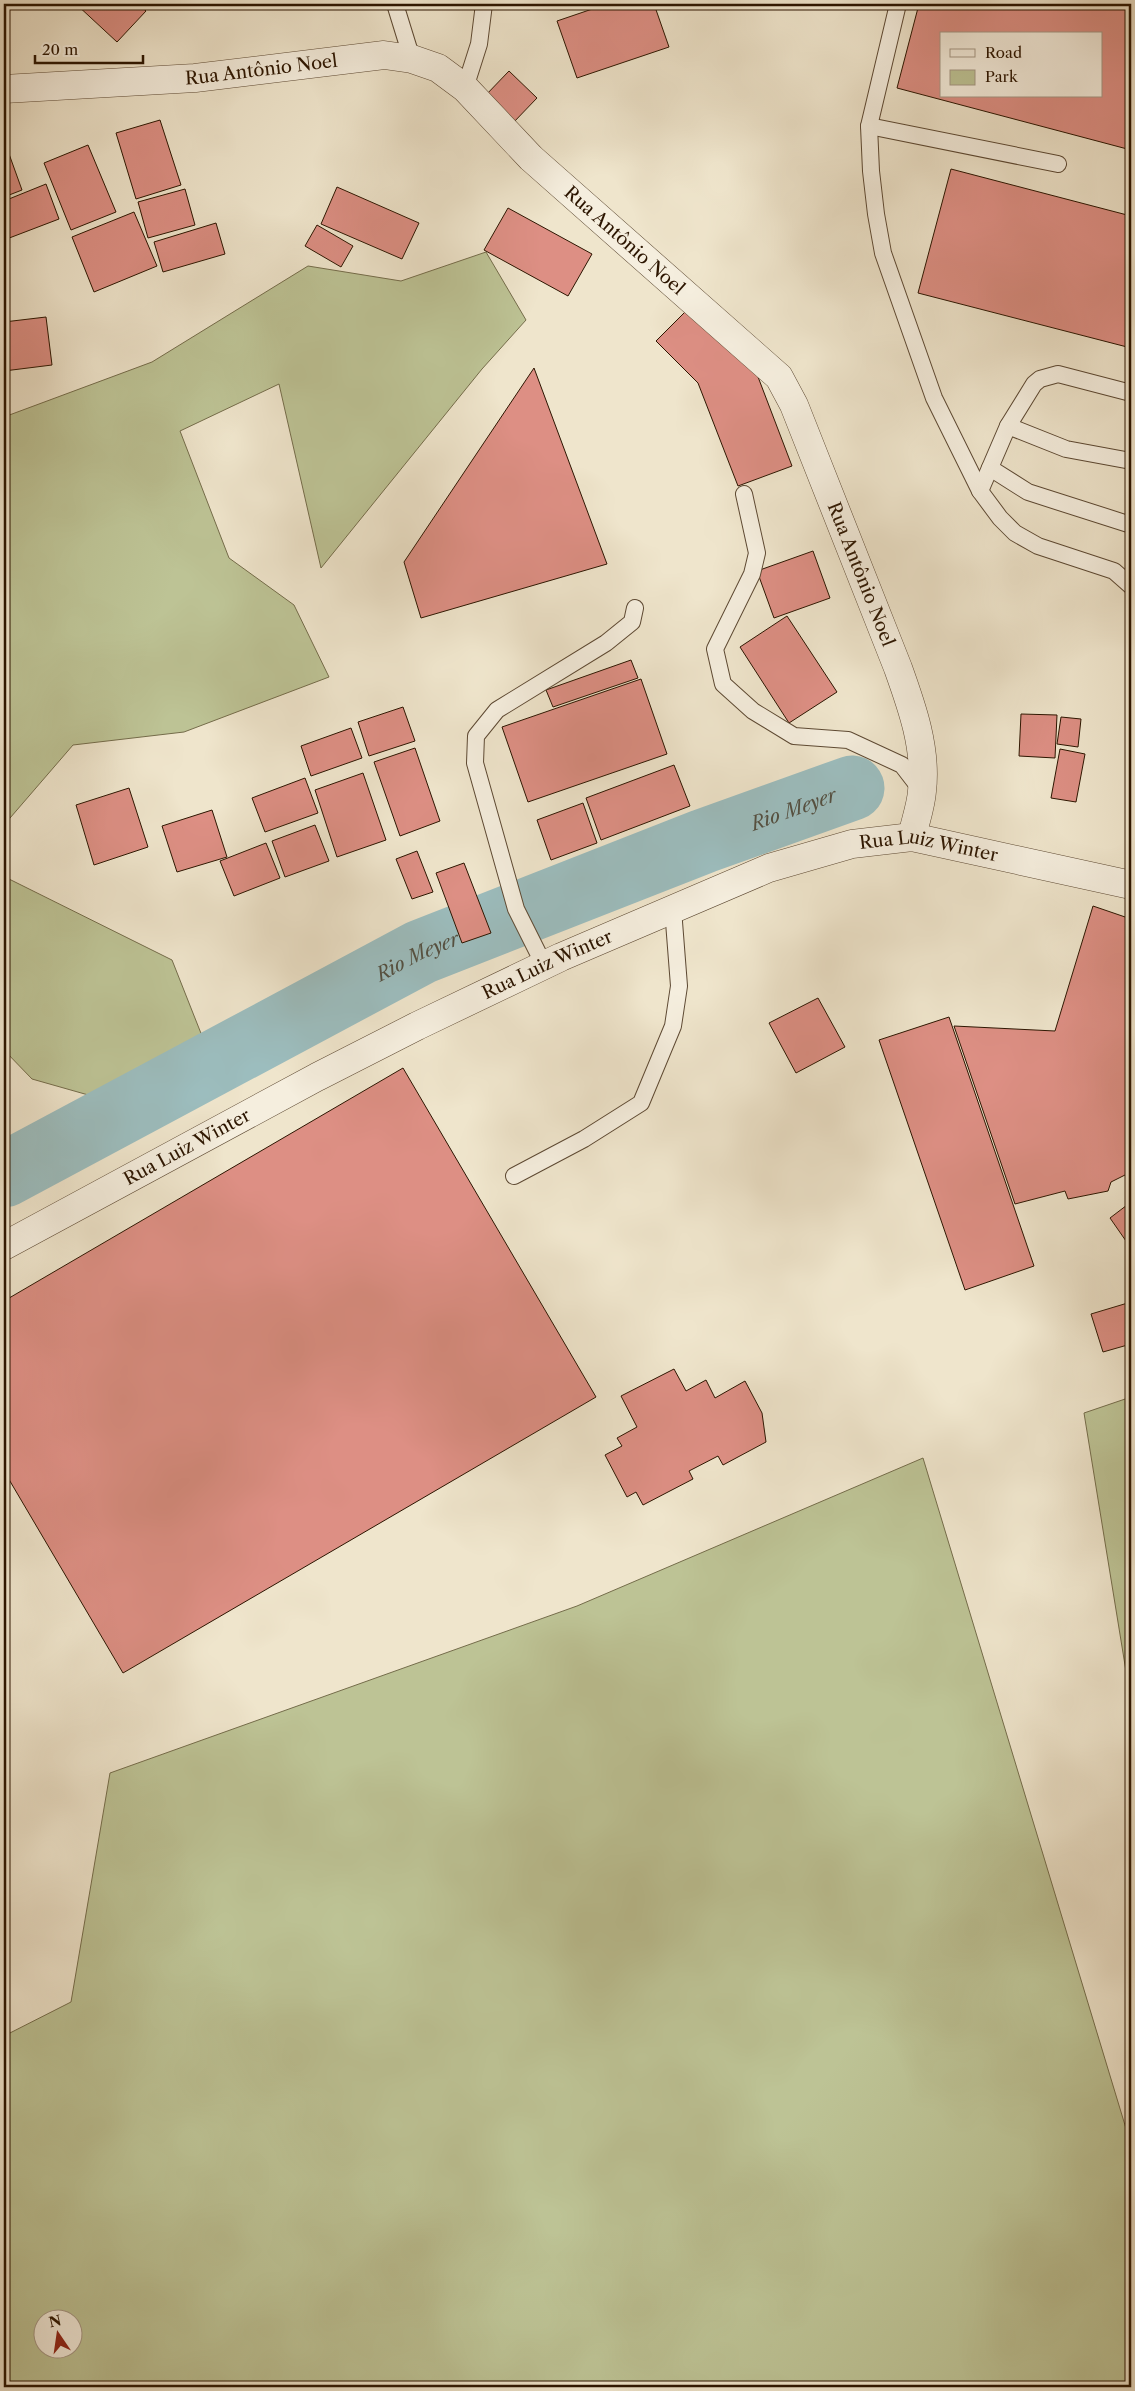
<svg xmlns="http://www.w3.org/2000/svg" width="1135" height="2391" viewBox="0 0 1135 2391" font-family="'Libre Caslon Text',serif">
<rect width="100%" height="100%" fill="#efe5cc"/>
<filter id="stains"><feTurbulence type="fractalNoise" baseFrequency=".004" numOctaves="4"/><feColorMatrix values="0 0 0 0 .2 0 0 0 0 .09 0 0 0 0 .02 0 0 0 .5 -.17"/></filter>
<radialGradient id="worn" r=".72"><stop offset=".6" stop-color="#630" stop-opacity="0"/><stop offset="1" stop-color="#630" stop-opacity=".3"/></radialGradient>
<g fill="#bdc395" stroke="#746c4a" fill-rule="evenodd">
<polygon points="486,252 526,320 482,369 321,568 279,384 180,431 229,558 294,605 329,677 184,732 73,745 4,825 4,417 152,362 308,266 401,281"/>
<polygon points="4,859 9,879 172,960 206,1046 120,1104 32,1079 4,1050"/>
<polygon points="1131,1397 1131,1702 1084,1413"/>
<path d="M923 1458 1131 2145V2387H4V2036L71 2002 110 1773 577 1606ZM42 2318H72V2348H42Z"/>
</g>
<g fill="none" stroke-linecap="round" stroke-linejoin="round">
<path stroke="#9cbdbe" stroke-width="65" id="s1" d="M4 1175 421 952 704 841 852 788"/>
</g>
<g fill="#dd8f84" stroke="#2c1500" fill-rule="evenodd">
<polygon points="76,4 138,4 146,11 117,42"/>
<polygon points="607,4 654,4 669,47 577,78 557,21"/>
<path d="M919 4H1131V150L897 88ZM941 34H1101V96H941Z"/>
<polygon points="509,71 537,98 512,124 484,97"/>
<polygon points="160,120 181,185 136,199 116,133"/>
<polygon points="4,140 22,190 4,197"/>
<polygon points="88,145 116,212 71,230 44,163"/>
<polygon points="951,169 1131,216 1131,348 918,293"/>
<polygon points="46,184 59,219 4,240 4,201"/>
<polygon points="337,187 419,223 402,259 321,224"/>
<polygon points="185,189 195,225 148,238 138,202"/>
<polygon points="508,208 592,254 568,296 484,250"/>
<polygon points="134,212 157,266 94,292 72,237"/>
<polygon points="216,223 225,254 163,272 154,242"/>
<polygon points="317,225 353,246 341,267 305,246"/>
<polygon points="691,306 755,369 792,466 738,486 698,383 656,341"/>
<polygon points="46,317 52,365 4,371 4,322"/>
<polygon points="534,368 607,564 421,618 404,562"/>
<polygon points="813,551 830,598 774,618 757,571"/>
<polygon points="787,616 837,692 789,723 740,647"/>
<polygon points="631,660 638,678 553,707 546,690"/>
<polygon points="641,679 667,754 528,802 502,727"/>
<polygon points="403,707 415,741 369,756 358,722"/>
<polygon points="1021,714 1057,715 1055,758 1019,756"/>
<polygon points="1061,717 1081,719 1078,747 1057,744"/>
<polygon points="351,728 362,758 311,776 301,746"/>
<polygon points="415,748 440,821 400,836 374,762"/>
<polygon points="1060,749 1085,754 1076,802 1051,798"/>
<polygon points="674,765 690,806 601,840 586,798"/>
<polygon points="363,773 386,840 337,857 315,790"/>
<polygon points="305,778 318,813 265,832 252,798"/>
<polygon points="129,788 148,847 94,865 76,805"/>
<polygon points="583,803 597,843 551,860 537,820"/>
<polygon points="212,810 227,857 177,872 162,826"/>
<polygon points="315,825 329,861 285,877 272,841"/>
<polygon points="266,843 280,878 234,896 220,861"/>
<polygon points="417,851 433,892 412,899 396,859"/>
<polygon points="464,863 491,933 462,943 436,873"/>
<polygon points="1093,906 1131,919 1131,1172 1111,1182 1108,1191 1068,1199 1065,1191 1015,1204 954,1026 1055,1031"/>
<polygon points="818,998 845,1047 796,1073 769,1023"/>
<polygon points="949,1017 1034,1266 965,1290 879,1040"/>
<polygon points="403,1068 596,1397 123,1673 4,1471 4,1301"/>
<polygon points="1131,1202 1131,1237 1126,1241 1110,1218"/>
<polygon points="1131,1302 1131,1344 1103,1352 1091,1314"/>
<polygon points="674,1369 686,1391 706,1380 715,1398 745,1381 762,1413 766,1442 723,1465 718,1456 689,1471 693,1479 643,1505 636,1492 627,1497 605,1455 622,1446 617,1438 637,1427 621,1396"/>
</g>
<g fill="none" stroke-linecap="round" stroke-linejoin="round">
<defs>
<g id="service">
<polyline points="395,4 412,59"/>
<polyline points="898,4 869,126 871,171 876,214 883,253 934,398 980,491 1000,518 1015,533 1038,546 1114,571 1131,586"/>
<polyline points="465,88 479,44 484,4"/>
<polyline points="869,126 1058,164"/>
<polyline points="1008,426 1066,449 1131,461"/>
<polyline points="990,468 1028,492 1131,525"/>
<polyline points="980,491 1008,426 1034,384 1040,379 1058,374 1131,393"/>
<polyline points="744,494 757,553 752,574 715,649 723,684 753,711 794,736 848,740 902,765 922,791"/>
<polyline points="544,965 516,909 475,763 476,736 497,710 606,643 632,622 635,608"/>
<polyline points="514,1176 584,1139 641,1103 673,1026 679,986 673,909"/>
</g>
<g id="minor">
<path id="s2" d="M4 89 195 78 384 55 412 59 438 68 465 88 531 158 779 377 794 405 898 668C912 707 927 749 922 791 921 806 915 822 912 837"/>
<path id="s3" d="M4 1246 317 1077 417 1026 561 957 769 868 852 844 912 837 1131 885"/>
</g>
</defs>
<use href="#service" stroke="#5d4933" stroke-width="18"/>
<use href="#minor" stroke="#5d4933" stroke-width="29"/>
<use href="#service" stroke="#f5eede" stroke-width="16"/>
<use href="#minor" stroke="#f5eede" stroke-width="28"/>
</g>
<g text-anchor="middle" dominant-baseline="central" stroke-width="4.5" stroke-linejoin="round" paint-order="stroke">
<g font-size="18" fill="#2c1500" stroke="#f5eede">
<text stroke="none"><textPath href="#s2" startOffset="258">Rua Antônio Noel</textPath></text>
<text stroke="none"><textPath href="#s2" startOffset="692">Rua Antônio Noel</textPath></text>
<text stroke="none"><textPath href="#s2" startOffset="1112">Rua Antônio Noel</textPath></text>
<text stroke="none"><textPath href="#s3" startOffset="1018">Rua Luiz Winter</textPath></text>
<text stroke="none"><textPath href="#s3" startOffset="612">Rua Luiz Winter</textPath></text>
<text stroke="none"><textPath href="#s3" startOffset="208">Rua Luiz Winter</textPath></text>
</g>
<g font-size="19" font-style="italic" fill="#535042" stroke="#f5eede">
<text stroke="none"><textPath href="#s1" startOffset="872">Rio Meyer</textPath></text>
<text stroke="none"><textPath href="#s1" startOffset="468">Rio Meyer</textPath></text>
</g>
</g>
<rect width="1135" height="2391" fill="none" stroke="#efe5cc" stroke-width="20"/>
<rect x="5" y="5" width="1125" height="2381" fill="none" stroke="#2c1500" stroke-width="2.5"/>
<rect x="10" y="10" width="1115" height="2371" fill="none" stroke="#2c1500"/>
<rect x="940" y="32" width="162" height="65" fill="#f5eede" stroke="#a59785"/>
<rect x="950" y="49" width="25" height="8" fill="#f5eede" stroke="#a59785"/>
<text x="985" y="58" font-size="15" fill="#2c1500">Road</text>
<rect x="950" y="70" width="25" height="15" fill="#bdc395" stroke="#a59785"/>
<text x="985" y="82" font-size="15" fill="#2c1500">Park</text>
<g transform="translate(58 2334) rotate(347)"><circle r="24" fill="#f5eede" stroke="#a59785"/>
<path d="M0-4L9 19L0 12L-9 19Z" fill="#8f2418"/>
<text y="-8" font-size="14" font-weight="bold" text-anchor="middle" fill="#2c1500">N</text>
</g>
<path d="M35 55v8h108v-8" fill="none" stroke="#2c1500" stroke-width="2.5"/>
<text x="42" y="55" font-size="15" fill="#2c1500" stroke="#f5eede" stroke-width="4" paint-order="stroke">20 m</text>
<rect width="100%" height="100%" filter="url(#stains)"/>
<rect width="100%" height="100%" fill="url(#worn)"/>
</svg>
